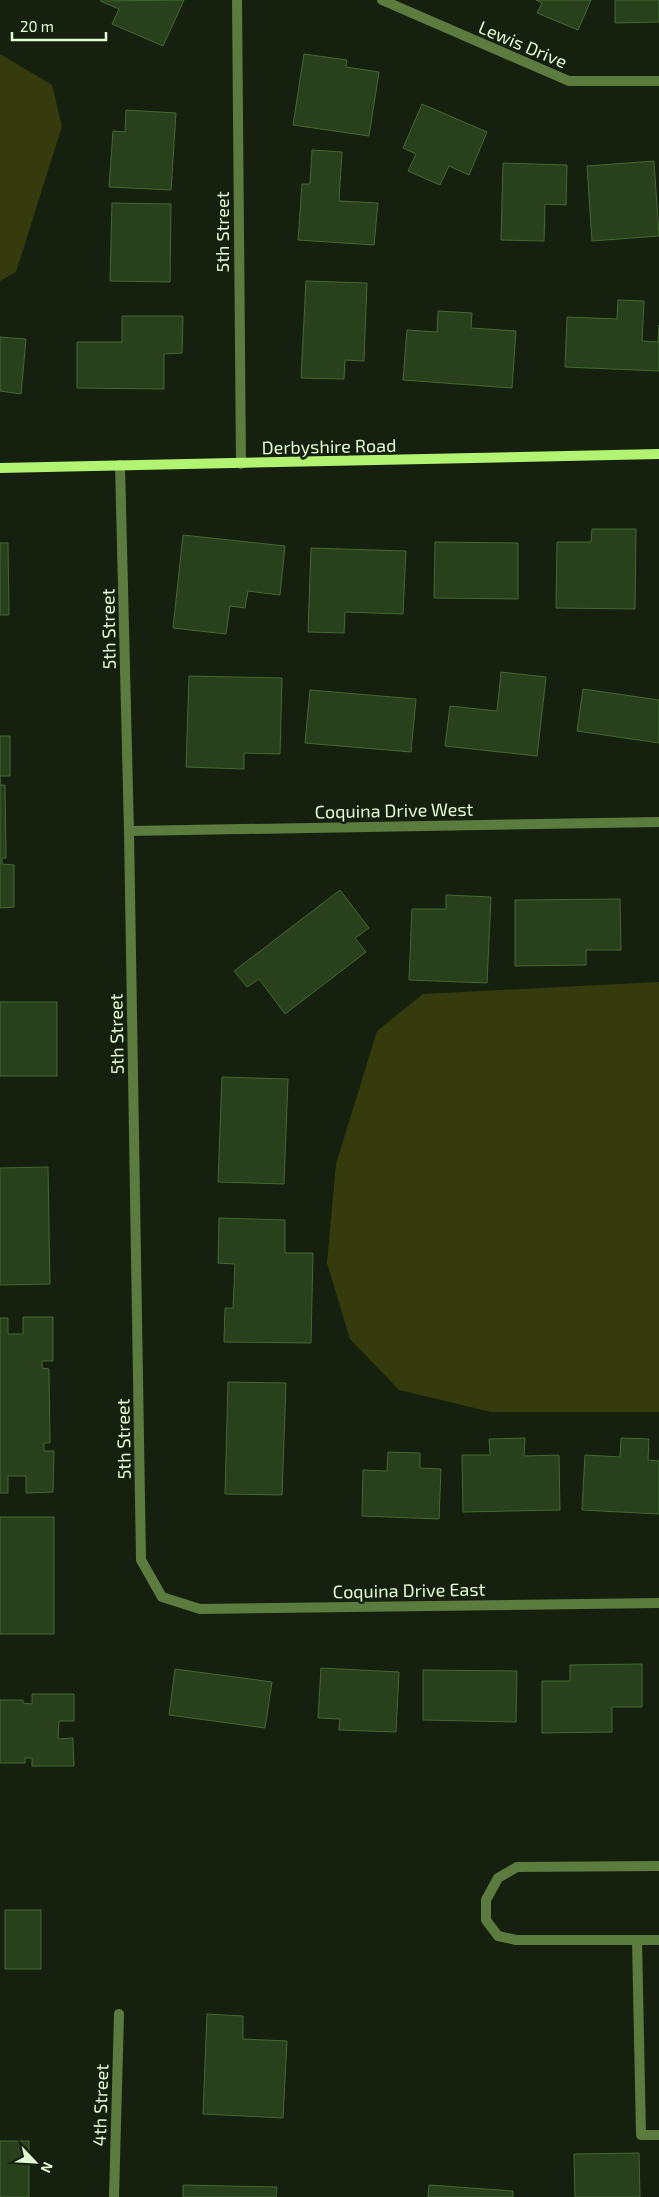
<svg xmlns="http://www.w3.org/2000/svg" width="659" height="2197" viewBox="0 0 659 2197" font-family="'Exo 2',sans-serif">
<rect width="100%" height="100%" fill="#15200f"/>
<g fill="#363b0d">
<polygon points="0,54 52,85 62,126 16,272 0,281"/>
<polygon points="659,982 659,1412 491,1412 399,1390 350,1339 327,1263 336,1164 377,1031 423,994"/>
</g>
<g fill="#28401c" stroke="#436a30">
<polygon points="184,0 163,46 112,24 119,9 100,1"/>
<polygon points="536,0 591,0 578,30 537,13 542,3"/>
<polygon points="615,0 659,0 659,22 615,23"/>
<polygon points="304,54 347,60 346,67 379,72 369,136 293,125"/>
<polygon points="422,104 487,132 469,175 449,166 440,185 408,171 416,154 403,148"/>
<polygon points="126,110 176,113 171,190 109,187 113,131 125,132"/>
<polygon points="312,150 342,152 339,201 378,203 374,245 298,240 302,184 310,184"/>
<polygon points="654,161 659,236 592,241 587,166"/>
<polygon points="503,163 567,165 566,205 545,204 544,241 501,240"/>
<polygon points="112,203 171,204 170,282 110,281"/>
<polygon points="306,281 367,283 364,361 345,360 344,379 301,378"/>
<polygon points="618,300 644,301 642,341 658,342 659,325 659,371 565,367 567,317 617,319"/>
<polygon points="438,311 472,313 471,328 516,331 512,388 403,380 407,330 437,332"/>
<polygon points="122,316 183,316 182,353 164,354 164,389 77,388 77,342 122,342"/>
<polygon points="0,337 26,339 21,394 0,391"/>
<polygon points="592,529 636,529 635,609 556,608 557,542 591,542"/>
<polygon points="183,535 285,546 280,595 248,591 245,608 230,606 226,634 173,628"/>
<polygon points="435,542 518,543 518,599 434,598"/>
<polygon points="0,543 8,543 9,615 0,615"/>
<polygon points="311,548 406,551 403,614 345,612 344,633 308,632"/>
<polygon points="501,672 546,677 537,756 445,746 450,706 497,711"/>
<polygon points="189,676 282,678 280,754 244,753 244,769 186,767"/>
<polygon points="583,689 659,700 659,743 577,731"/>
<polygon points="310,690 416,699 411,752 305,743"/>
<polygon points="0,736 10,736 10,776 0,776 0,785 5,785 6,858 2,858 2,864 14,865 14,907 0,908"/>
<polygon points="340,890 369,928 355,938 366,952 285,1014 259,979 247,987 234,971"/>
<polygon points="446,895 491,897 487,983 409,980 412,909 446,909"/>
<polygon points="620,899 621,950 586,950 586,965 515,966 515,900"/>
<rect x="0" y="1002" width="57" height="74"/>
<polygon points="222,1077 288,1079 284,1184 218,1182"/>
<polygon points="48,1167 50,1284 0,1285 0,1168"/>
<polygon points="219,1218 285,1220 285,1253 313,1253 311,1343 224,1342 225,1308 233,1308 235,1264 218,1263"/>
<polygon points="23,1317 53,1317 53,1361 42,1361 42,1368 49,1369 50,1443 44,1443 44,1451 54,1451 53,1492 26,1493 26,1476 8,1476 8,1493 0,1493 0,1318 8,1318 8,1334 23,1334"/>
<polygon points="228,1382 286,1383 282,1495 225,1494"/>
<polygon points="525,1438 524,1456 559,1455 560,1510 463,1512 462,1455 490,1455 489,1439"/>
<polygon points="621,1438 649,1439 648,1460 659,1461 659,1514 582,1510 585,1455 620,1457"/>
<polygon points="388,1452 420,1453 420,1468 441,1469 439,1519 362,1516 363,1470 387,1471"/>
<rect x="0" y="1517" width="54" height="117"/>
<polygon points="642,1664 642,1707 612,1707 612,1732 542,1733 542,1681 570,1681 570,1665"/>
<polygon points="321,1668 399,1672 396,1732 339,1730 340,1719 318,1718"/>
<polygon points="175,1669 272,1682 265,1728 169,1715"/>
<polygon points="423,1670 517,1671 516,1722 423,1720"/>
<polygon points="32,1694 74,1694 74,1721 59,1721 58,1739 73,1738 74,1766 32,1766 32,1758 25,1758 25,1763 0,1763 0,1700 23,1700 23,1703 32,1704"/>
<rect x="5" y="1910" width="36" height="59"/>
<polygon points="207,2014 243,2016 243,2039 287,2041 283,2118 203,2114"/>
<rect x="0" y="2141" width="29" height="56"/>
<polygon points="639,2153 640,2197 575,2197 574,2154"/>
<polygon points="183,2185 277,2187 276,2197 183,2197"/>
<polygon points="429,2185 513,2191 513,2197 428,2197"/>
</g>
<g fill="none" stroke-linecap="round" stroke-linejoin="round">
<g stroke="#5c7b3e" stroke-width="10">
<polyline points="659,1866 517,1867 498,1878 486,1900 486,1920 498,1936 516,1940 659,1940"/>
<polyline points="637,1940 641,2135 659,2135"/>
</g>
<g stroke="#5c7b3e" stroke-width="10">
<polyline points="237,0 241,464"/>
<polyline points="382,0 569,81 659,81"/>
<polyline points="120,465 129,831 141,1560 162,1597 200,1609 659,1603"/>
<polyline points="129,831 659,822"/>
<polyline points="114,2197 119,2014"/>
</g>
<polyline stroke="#b2f371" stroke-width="10" points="0,468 659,454"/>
</g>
<g text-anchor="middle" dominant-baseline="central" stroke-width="5" stroke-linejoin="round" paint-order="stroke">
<g font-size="18" fill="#e3fbd2" stroke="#15200f">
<text transform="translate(523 44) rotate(23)">Lewis Drive</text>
<text transform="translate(222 232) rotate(-90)">5th Street</text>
<text transform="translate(329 446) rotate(-1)">Derbyshire Road</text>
<text transform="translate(108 629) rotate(-91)">5th Street</text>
<text transform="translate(394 810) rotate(-1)">Coquina Drive West</text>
<text transform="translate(116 1034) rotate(-91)">5th Street</text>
<text transform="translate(123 1439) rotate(-91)">5th Street</text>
<text transform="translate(409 1590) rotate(-1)">Coquina Drive East</text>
<text transform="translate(100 2105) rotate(-88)">4th Street</text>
</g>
</g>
<g transform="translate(35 2162) rotate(115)" stroke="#15200f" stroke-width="4" paint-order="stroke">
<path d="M0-4L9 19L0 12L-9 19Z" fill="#e3fbd2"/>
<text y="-8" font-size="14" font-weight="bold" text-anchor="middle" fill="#e3fbd2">N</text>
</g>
<path d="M12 32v8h94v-8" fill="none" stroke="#e3fbd2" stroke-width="2.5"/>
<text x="20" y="32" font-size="15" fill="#e3fbd2" stroke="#15200f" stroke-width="4" paint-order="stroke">20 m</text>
</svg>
